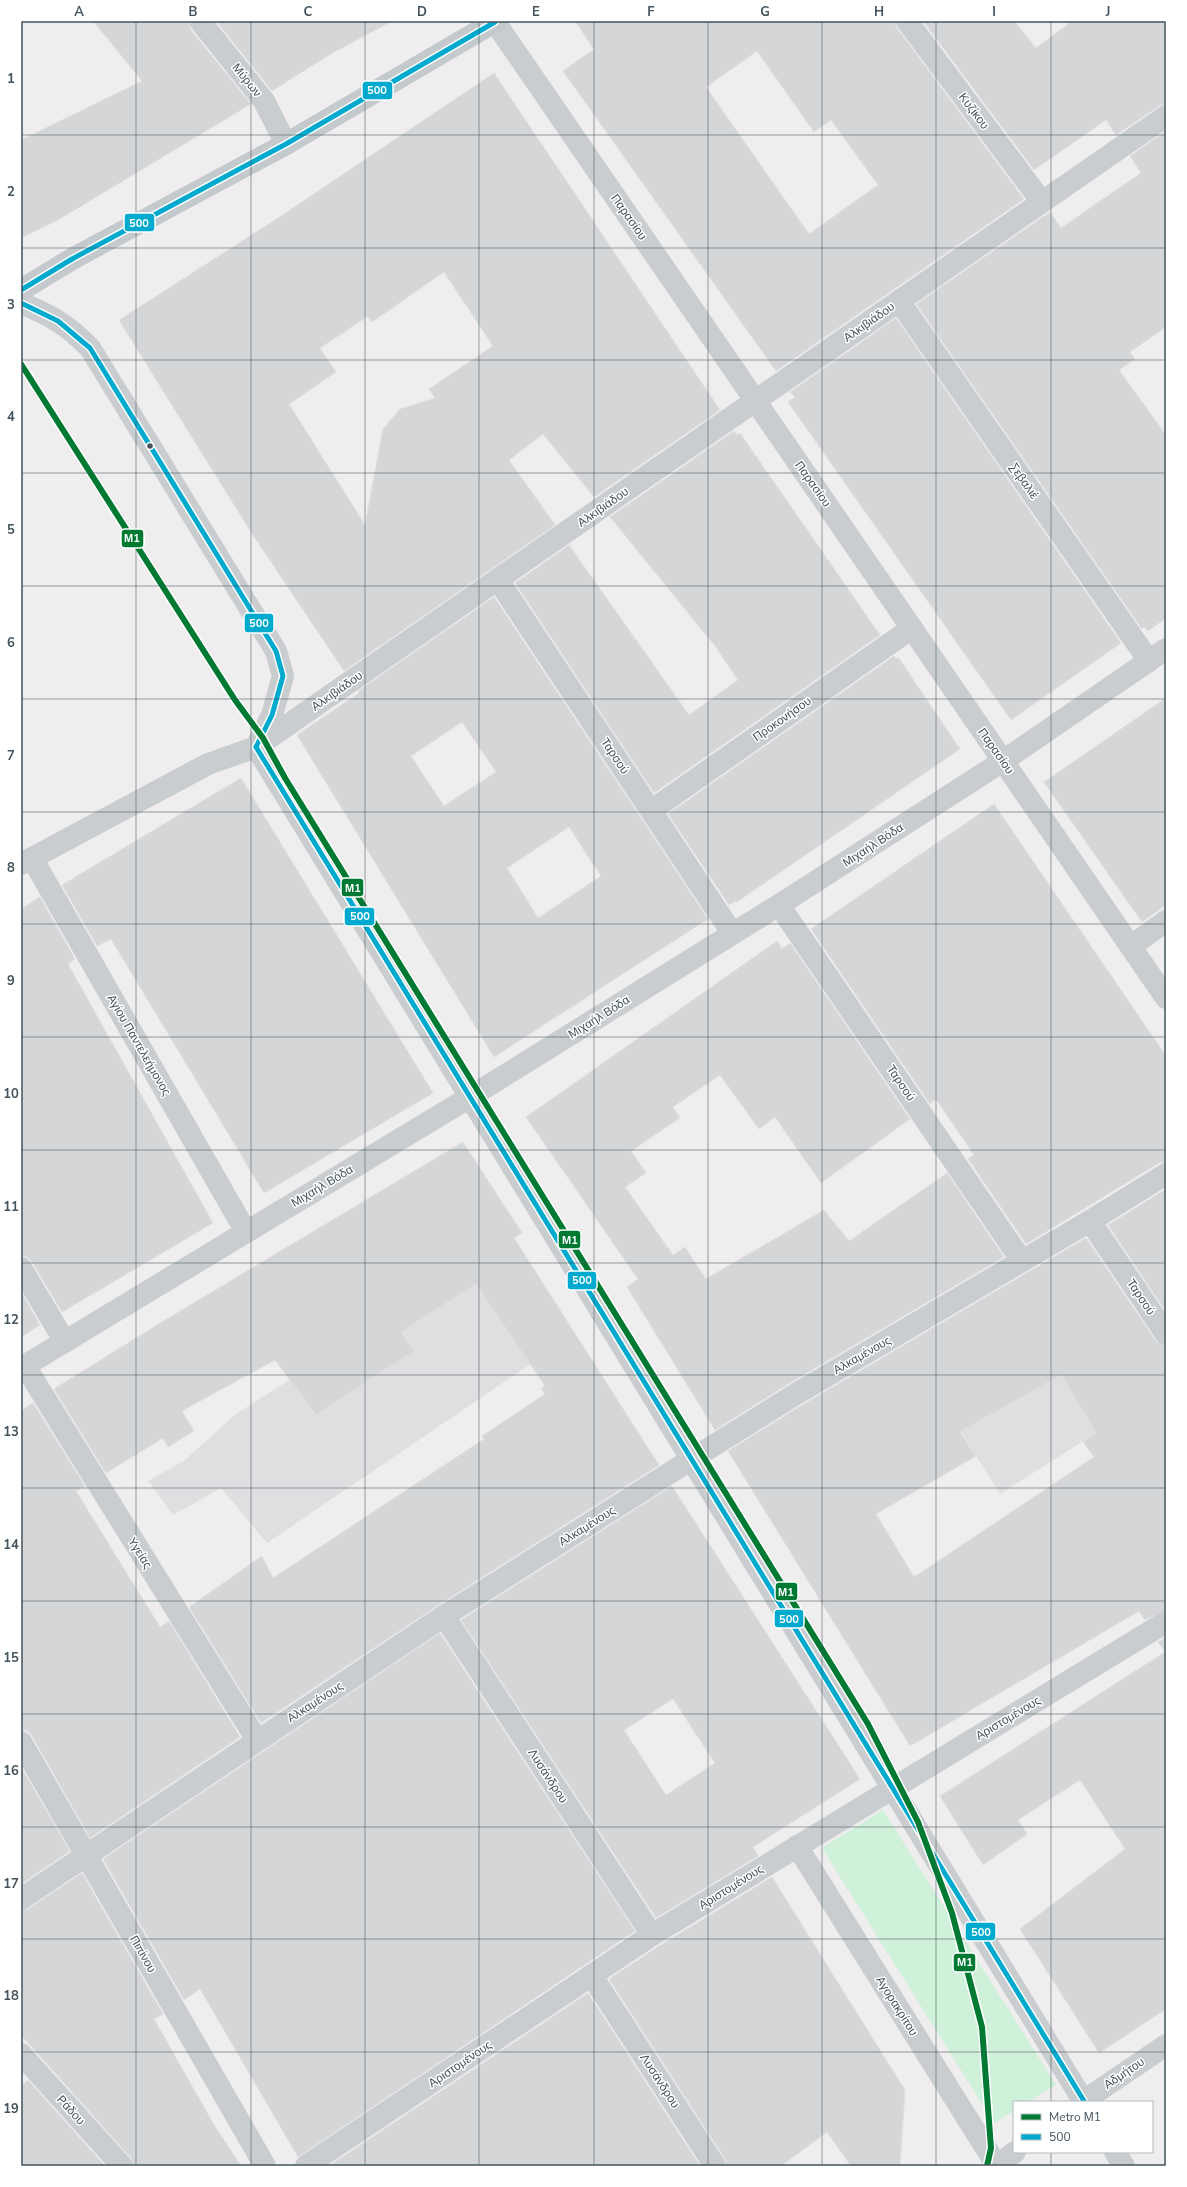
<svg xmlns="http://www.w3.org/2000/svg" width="1187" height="2187" viewBox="0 0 1187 2187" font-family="'Nunito Sans',sans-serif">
<rect width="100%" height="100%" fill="#efedee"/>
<g fill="#e0dee0">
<polygon points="514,1238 575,1334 267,1543 221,1488 173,1515 148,1481 185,1460 236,1414"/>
<polygon points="1088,1250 1096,1433 1000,1494 915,1358"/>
</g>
<polygon fill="#cff0d9" points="883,1810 1056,2085 1028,2102 1014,2102 1014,2111 994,2123 822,1848"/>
<g fill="#d5d6d8" stroke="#e0dfe1" fill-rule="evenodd">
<polygon points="93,21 188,21 190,29 251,104 58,220 21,238 21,140 142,81"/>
<polygon points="216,21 392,21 329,55 272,91"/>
<path d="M575 21H895L897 28 1024 199 776 371 563 71 594 49ZM757 51 814 132 831 120 878 185 809 234 706 87Z"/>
<polygon points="923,21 1014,21 1036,48 1072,21 1166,21 1166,104 1159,106 1116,135 1106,120 1034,170"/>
<path d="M494 73 720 410 594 497 543 434 509 460 555 525 344 671 249 529 119 320 278 218ZM444 272 493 346 429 389 435 398 400 409 383 429 365 525 289 404 336 372 320 348 368 316 372 322Z"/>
<polygon points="1166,131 1166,327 1130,352 1135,359 1119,370 1166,435 1166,618 1148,631 1144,627 1142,629 916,304 1050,212 1061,228 1141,173 1130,156"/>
<polygon points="896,318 1121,643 1011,720 788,402 795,397 790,392"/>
<polygon points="734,431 737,435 740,433 880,635 654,793 515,583 569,545 689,715 738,680 715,646 610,517"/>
<path d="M494 597 708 919 494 1057 297 735 359 693 358 691ZM462 722 496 772 444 806 411 756ZM569 827 601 876 538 918 507 868Z"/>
<polygon points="894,656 896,659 898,657 960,749 737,902 736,901 729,905 668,814"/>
<polygon points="1166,698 1166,905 1142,922 1044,782"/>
<polygon points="241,778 433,1093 264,1193 111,939 97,946 62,885"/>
<polygon points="994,804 1166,1056 1166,1162 1159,1163 1026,1244 968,1159 974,1155 936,1099 930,1104 811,929"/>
<polygon points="40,897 75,959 68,964 213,1223 62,1312 32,1262 27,1257 21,1256 21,909"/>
<polygon points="777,941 782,949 790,943 910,1119 821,1183 775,1117 759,1129 720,1075 673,1107 680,1118 631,1151 646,1173 625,1187 673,1255 685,1247 706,1279 824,1210 849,1241 947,1173 1004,1257 790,1383 715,1430 627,1287 638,1279 526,1117"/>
<polygon points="463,1142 522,1233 514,1238 659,1465 437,1606 261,1723 189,1607 262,1556 273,1578 484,1439 482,1436 545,1394 541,1388 545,1386 476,1284 401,1332 414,1351 316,1415 275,1360 182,1411 194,1431 168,1447 163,1438 106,1473 54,1389 165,1320"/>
<polygon points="1166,1189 1166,1312 1108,1225"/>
<path d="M1086 1238 1156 1341 1166 1346V1610L1145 1620 1139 1611 910 1746 728 1451 802 1405ZM1061 1375 1096 1433 1083 1442 1094 1457 914 1577 876 1514 976 1456 960 1432Z"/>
<polygon points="21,1292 40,1325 21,1337"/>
<polygon points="33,1403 85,1486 76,1491 160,1627 169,1621 240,1737 90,1838 32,1736 28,1731 21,1730 21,1411"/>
<path d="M672 1486 860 1779 753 1847 758 1856 656 1918 461 1620ZM673 1699 715 1763 666 1795 624 1730Z"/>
<polygon points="440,1633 635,1931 298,2157 200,1989 184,2000 103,1859"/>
<polygon points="1166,1637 1166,2009 1099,2053 1020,1929 1125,1849 1080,1780 1018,1820 1027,1834 983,1865 940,1796 1165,1652 1158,1642"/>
<polygon points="21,1767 70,1851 21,1884"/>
<polygon points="82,1873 163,2014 154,2019 213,2123 241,2166 134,2166 131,2158 21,2035 21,1911 28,1909"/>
<polygon points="772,1877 905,2090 900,2166 851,2166 827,2132 781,2166 727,2166 725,2159 609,1979 659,1946"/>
<polygon points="588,1993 700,2166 329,2166"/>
<polygon points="28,2080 105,2166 21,2166 21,2086"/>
</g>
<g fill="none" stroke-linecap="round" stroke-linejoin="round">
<g stroke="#c9cdcf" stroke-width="22">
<polyline points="200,21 264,101 286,144"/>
<polyline points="907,21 1042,202"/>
<polyline points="495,22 1166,998"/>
<polyline points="899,301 1149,661"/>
<path d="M21 303C52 316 66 324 90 348L276 651 283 676 272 715 256 747 1084 2102"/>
<polyline points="498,580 732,933"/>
<polyline points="652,810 912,628"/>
<polyline points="32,858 246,1232"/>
<polyline points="21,864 208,764 256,747 1166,116"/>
<polyline points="779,905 1022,1261"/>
<polyline points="1131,946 1166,921"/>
<polyline points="1090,1221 1166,1334"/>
<polyline points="21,1268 65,1342"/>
<polyline points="25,1366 257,1740"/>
<polyline points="21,1368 470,1097 779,905 1003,761 1166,649"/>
<polyline points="444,1616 652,1935"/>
<polyline points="21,1742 265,2166"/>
<polyline points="797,1846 997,2166"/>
<polyline points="21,1899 444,1616 692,1459 796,1394 1090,1221 1166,1174"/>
<polyline points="592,1976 715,2166"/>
<polyline points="21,2054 122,2166"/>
<polyline points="1082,2102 1166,2045"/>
<polyline points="1115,2152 1124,2166"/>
<polyline points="306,2166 652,1935 1166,1622"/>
<polyline points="997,2166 1015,2152"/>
</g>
<polyline stroke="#c4c9cd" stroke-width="22" points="21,290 72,259 286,144 496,21"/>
<defs>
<g id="bus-1">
<polyline points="21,290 72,259 286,144 495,22"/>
<polyline points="21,303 58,321 90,348 276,651 283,676 272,715 256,747"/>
<polyline points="256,747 1084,2101"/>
</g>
</defs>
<use href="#bus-1" stroke="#fff" stroke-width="8"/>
<use href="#bus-1" stroke="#00a9ce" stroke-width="5"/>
<defs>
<polyline id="metro-1" points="21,364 235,700 263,738 285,778 868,1724 918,1822 952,1913 982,2027 991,2148 987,2166"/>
</defs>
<use href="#metro-1" stroke="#fff" stroke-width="9"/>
<use href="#metro-1" stroke="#007a33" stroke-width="6"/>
</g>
<path fill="none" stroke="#43535c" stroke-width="1" stroke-opacity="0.55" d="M136 21V2166M251 21V2166M365 21V2166M479 21V2166M594 21V2166M708 21V2166M822 21V2166M936 21V2166M1051 21V2102M21 135H1166M21 248H1166M21 360H1166M21 473H1166M21 586H1166M21 699H1166M21 812H1166M21 924H1166M21 1037H1166M21 1150H1166M21 1263H1166M21 1375H1166M21 1488H1166M21 1601H1166M21 1714H1166M21 1827H1166M21 1939H1166M21 2052H1166M1051 2152V2166"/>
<circle fill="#43535c" stroke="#fff" stroke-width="1.5" cx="150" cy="446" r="3.5"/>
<g text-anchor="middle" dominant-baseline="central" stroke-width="3" stroke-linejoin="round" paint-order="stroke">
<g font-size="12" fill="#43535c" stroke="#fff">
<text transform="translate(247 80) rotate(51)">Μύρων</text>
<text transform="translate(974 111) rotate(53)">Κυζίκου</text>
<text transform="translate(629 217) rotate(55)">Παρασίου</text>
<text transform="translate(869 322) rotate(-35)">Αλκιβιάδου</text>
<text transform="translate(1024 481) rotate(55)">Σεβαλιέ</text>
<text transform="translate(813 484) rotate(55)">Παρασίου</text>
<text transform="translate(603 507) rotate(-35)">Αλκιβιάδου</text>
<text transform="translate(337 691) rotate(-35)">Αλκιβιάδου</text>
<text transform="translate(782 719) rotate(-35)">Προκονήσου</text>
<text transform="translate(996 751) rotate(55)">Παρασίου</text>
<text transform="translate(615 756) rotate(56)">Ταρσού</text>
<text transform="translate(873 845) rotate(-33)">Μιχαήλ Βόδα</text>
<text transform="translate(599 1017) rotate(-32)">Μιχαήλ Βόδα</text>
<text transform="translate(139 1045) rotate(60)">Αγίου Παντελεήμονος</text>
<text transform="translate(901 1083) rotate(56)">Ταρσού</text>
<text transform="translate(322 1186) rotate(-31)">Μιχαήλ Βόδα</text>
<text transform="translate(1141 1297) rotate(56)">Ταρσού</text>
<text transform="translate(862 1355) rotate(-30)">Αλκαμένους</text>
<text transform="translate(587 1526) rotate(-32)">Αλκαμένους</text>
<text transform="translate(140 1553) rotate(58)">Υγείας</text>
<text transform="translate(315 1702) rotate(-33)">Αλκαμένους</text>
<text transform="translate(1008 1718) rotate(-31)">Αριστομένους</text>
<text transform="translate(548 1776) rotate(57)">Λυσάνδρου</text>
<text transform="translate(731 1887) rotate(-32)">Αριστομένους</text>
<text transform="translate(143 1954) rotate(60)">Πιπίνου</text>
<text transform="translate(897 2006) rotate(58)">Αγορακρίτου</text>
<text transform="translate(460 2064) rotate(-34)">Αριστομένους</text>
<text transform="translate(1124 2073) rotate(-34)">Αδμήτου</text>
<text transform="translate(660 2081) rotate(57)">Λυσάνδρου</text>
<text transform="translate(71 2110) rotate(48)">Ράδου</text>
</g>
</g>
<g stroke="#fff" stroke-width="1.5">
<rect x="362" y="81" width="31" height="19" rx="4" fill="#00a9ce"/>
<rect x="124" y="213" width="31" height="19" rx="4" fill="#00a9ce"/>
<rect x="121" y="529" width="23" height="19" rx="4" fill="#007a33"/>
<rect x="244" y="613" width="30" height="20" rx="4" fill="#00a9ce"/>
<rect x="341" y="878" width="23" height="19" rx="4" fill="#007a33"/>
<rect x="344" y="907" width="31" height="19" rx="4" fill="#00a9ce"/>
<rect x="558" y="1230" width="23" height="19" rx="4" fill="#007a33"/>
<rect x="567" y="1271" width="30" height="19" rx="4" fill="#00a9ce"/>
<rect x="775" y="1582" width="23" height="19" rx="4" fill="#007a33"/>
<rect x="774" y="1609" width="30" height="19" rx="4" fill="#00a9ce"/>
<rect x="965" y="1922" width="31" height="19" rx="4" fill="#00a9ce"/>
<rect x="953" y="1953" width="23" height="19" rx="4" fill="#007a33"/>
</g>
<g font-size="11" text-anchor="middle" font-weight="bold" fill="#fff">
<text x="377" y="94">500</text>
<text x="139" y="227">500</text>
<text x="132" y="542">Μ1</text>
<text x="259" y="627">500</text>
<text x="353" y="892">Μ1</text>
<text x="360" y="920">500</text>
<text x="570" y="1244">Μ1</text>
<text x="582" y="1284">500</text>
<text x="786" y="1596">Μ1</text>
<text x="789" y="1623">500</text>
<text x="981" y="1936">500</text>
<text x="965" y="1966">Μ1</text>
</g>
<rect width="1187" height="2187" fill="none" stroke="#ffffff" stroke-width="44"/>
<rect x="1013" y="2101" width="140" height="52" fill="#ffffff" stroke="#b4babe"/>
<rect x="1021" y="2114" width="20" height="6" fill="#007a33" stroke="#b4babe"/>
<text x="1049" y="2121" font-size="12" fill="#43535c">Metro Μ1</text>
<rect x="1021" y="2134" width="20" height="6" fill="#00a9ce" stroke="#b4babe"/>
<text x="1049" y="2141" font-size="12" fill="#43535c">500</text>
<rect x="22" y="22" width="1143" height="2143" fill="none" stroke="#43535c" stroke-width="1.5"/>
<g font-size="13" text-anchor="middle" font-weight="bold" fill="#43535c">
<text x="79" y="16">A</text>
<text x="193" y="16">B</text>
<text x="308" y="16">C</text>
<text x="422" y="16">D</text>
<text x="536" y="16">E</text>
<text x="651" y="16">F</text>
<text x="765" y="16">G</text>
<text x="879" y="16">H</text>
<text x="994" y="16">I</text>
<text x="1108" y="16">J</text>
<text x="11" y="83">1</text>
<text x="11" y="196">2</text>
<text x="11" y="309">3</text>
<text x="11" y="421">4</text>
<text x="11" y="534">5</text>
<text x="11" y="647">6</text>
<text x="11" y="760">7</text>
<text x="11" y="872">8</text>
<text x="11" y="985">9</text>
<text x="11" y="1098">10</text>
<text x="11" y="1211">11</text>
<text x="11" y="1324">12</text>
<text x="11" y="1436">13</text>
<text x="11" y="1549">14</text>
<text x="11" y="1662">15</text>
<text x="11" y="1775">16</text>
<text x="11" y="1888">17</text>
<text x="11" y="2000">18</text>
<text x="11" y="2113">19</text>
</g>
</svg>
